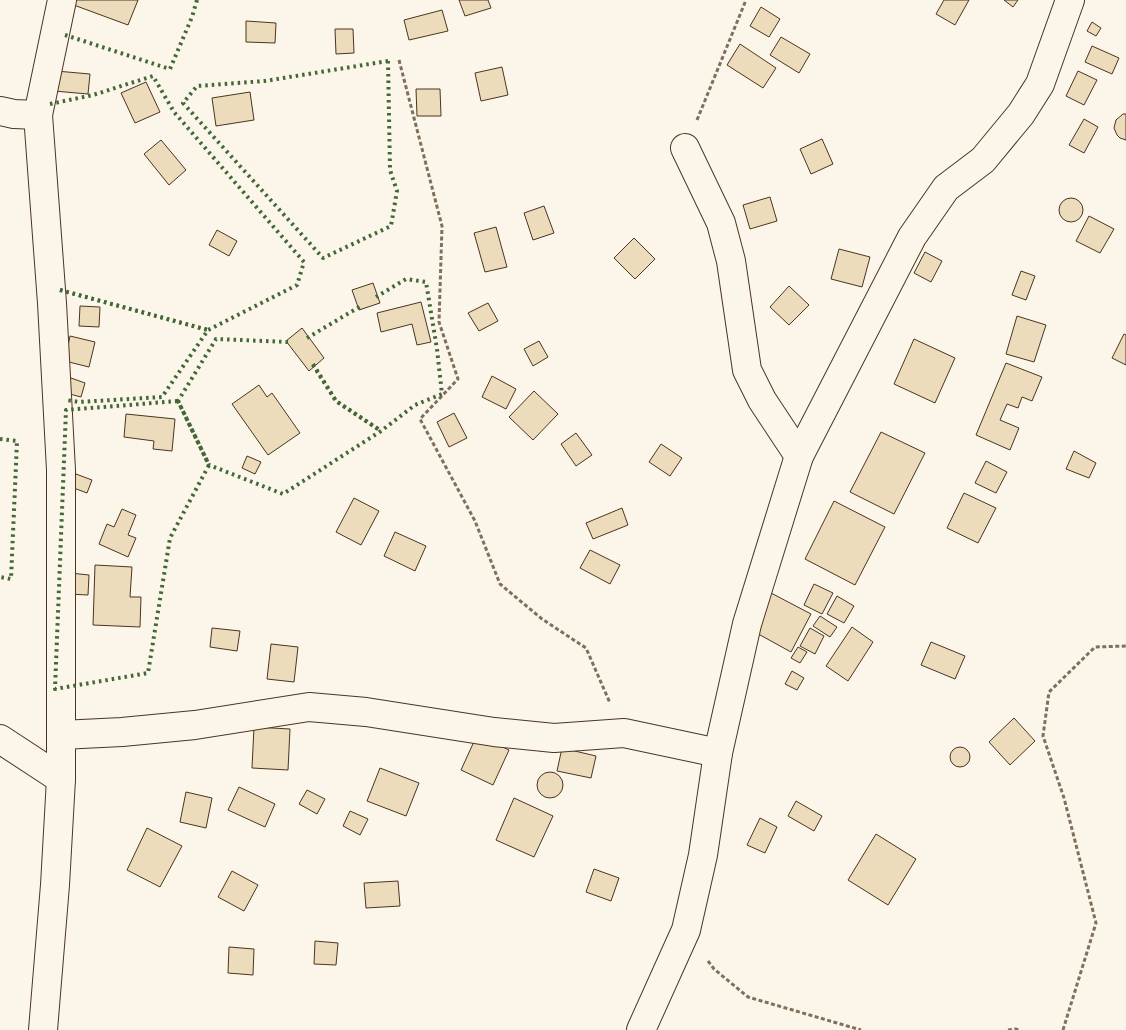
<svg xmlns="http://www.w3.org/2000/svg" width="1126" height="1030" viewBox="0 0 1126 1030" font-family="Manrope,sans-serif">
<rect width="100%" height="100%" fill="#fbf6e9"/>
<g fill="#ecdcbc" stroke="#4a3520">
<polygon points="73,0 138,0 128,25 71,4"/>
<polygon points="459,0 488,0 491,8 465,16"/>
<polygon points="944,0 969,0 955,25 936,14"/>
<polygon points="1004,0 1018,0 1013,7"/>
<polygon points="761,7 780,19 769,37 750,26"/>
<polygon points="442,10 448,31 409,40 404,20"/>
<polygon points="246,21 276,23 275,43 246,42"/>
<polygon points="1092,22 1101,28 1096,36 1087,31"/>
<polygon points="335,29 353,29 354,53 336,54"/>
<polygon points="781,37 810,54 799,73 770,55"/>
<polygon points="740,44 776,68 763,88 727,65"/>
<polygon points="1092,46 1119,58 1112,74 1085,62"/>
<polygon points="502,67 508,95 481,101 475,73"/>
<polygon points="56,71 90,74 88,94 54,91"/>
<polygon points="1078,71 1097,80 1084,105 1066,96"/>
<polygon points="146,82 160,112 135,123 121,93"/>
<polygon points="416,89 440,89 441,116 417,116"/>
<polygon points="250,92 254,120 216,126 212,98"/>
<polygon points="1123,114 1126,114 1126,140 1120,138 1117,135 1114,128 1116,120"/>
<polygon points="1084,119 1098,127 1084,153 1069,145"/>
<polygon points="822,139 833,164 811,174 800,149"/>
<polygon points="161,140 186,170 169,185 144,154"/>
<polygon points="770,197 777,221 750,229 743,205"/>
<circle cx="1071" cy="210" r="12"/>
<polygon points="544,206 554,233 533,240 524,213"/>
<polygon points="1089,216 1114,229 1100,253 1076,241"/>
<polygon points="496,227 507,267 485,272 474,233"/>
<polygon points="217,230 237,241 229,256 209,245"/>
<polygon points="634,238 655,259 635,279 614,258"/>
<polygon points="839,249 870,257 862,287 831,279"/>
<polygon points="925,252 942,261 931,282 914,273"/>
<polygon points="1021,271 1035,276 1026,300 1012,295"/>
<polygon points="373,283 380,303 359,310 352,290"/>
<polygon points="789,286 809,305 789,325 770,307"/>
<polygon points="421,302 431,342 417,345 412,324 381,332 377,313"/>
<polygon points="488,303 498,321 479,331 468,313"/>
<polygon points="80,306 100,307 99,327 79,326"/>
<polygon points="1017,316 1046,325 1034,362 1006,354"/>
<polygon points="302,328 324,358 309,371 286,341"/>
<polygon points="1124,334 1126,335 1126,365 1112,358"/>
<polygon points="70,336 95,342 89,367 65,361"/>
<polygon points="914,339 955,358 935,403 894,384"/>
<polygon points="539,341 548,357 533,366 524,349"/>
<polygon points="1006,363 1042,377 1032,401 1022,397 1018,408 1007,404 1000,420 1019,428 1010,450 976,435"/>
<polygon points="492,376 516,389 506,409 482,397"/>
<polygon points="71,378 85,383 81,397 66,393"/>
<polygon points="259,385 267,397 272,393 300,433 268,455 232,404"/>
<polygon points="534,391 558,414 533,440 509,417"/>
<polygon points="454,413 467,438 449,447 437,422"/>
<polygon points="126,414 175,419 172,451 153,449 154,441 124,437"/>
<polygon points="881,432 925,453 894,514 850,492"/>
<polygon points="576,433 592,455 576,466 561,444"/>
<polygon points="661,444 682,458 670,476 649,462"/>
<polygon points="1074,451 1096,463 1089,478 1066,469"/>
<polygon points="247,456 261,462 255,474 242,468"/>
<polygon points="986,461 1007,472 996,493 975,483"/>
<polygon points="76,474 92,480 87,493 71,487"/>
<polygon points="964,493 996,508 978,543 947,528"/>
<polygon points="354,498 379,511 361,545 336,532"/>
<polygon points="834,501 885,527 855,585 805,559"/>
<polygon points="622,508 628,525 593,539 586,523"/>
<polygon points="122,509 136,515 128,535 136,538 128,557 99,544 107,524 114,527"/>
<polygon points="395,532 426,546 415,571 384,556"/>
<polygon points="590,550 620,565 610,584 580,568"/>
<polygon points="95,565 132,567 130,597 141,597 140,627 93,625"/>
<polygon points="70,573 89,575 88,595 68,594"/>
<polygon points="814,584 833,593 822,614 804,605"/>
<polygon points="771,593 811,614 791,652 751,630"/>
<polygon points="837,596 854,606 844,623 827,614"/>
<polygon points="820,616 837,627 830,637 813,626"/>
<polygon points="852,627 873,642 848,681 826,666"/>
<polygon points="212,628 240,631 237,651 210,647"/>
<polygon points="810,628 824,636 815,654 800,646"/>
<polygon points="931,642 965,656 955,679 921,665"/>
<polygon points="271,644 298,647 294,682 267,679"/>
<polygon points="798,647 807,652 800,663 791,658"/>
<polygon points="792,671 804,678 797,690 785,684"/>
<polygon points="1014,718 1035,741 1010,765 989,742"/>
<polygon points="254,727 290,729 288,770 252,768"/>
<polygon points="477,735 509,750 493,785 461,770"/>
<circle cx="960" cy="757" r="10"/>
<polygon points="562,748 596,756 591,778 557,771"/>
<polygon points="380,768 419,783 406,816 367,801"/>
<circle cx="550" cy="785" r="13"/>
<polygon points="239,787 275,804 265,827 228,810"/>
<polygon points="307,790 325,799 317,814 299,804"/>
<polygon points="186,792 212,798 206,828 180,822"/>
<polygon points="514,798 553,816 534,857 496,840"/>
<polygon points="796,801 822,816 814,831 788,816"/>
<polygon points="350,811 368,819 360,835 343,826"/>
<polygon points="760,818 777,827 765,853 747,845"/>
<polygon points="147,828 182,846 160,887 127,870"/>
<polygon points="876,834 916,859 888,905 848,880"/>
<polygon points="594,869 619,878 611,901 586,892"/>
<polygon points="232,871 258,885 244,911 218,897"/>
<polygon points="398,881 400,906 366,908 364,883"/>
<polygon points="315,941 338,943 336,965 314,964"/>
<polygon points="229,947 254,949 253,975 228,973"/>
</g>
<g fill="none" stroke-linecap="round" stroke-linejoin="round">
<defs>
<g id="minor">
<polyline points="0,111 14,114 38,115"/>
<polyline points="685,148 721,223 731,261 747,370 762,400 799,456"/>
<polyline points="61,735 122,732 195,725 309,707 366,712 494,732 554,738 624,733 718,753"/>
<polyline points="0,739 61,779"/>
<polyline points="43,1030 55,885 61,779 61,470 52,303 38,115 62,0"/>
<polyline points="641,1030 686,930 703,855 718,753 747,624 799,456 912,237 946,188 983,160 1021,114 1040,84 1070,0"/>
</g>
</defs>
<use href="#minor" stroke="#4a3520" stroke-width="30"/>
<g stroke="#7f6f5c" stroke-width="3" stroke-dasharray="4 2.5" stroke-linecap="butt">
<polyline points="399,60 442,226 439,322 458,379 420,419 475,521 500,584 542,619 586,648 610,703"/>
<polyline points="697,120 746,0"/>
<polyline points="708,961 714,969 748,997 861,1030"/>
<polyline points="1008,1030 1015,1029 1020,1030"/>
<polyline points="1063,1030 1096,923 1064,798 1043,736 1049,692 1095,647 1126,646"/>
</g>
<use href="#minor" stroke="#fbf6e9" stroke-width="28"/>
<g stroke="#436837" stroke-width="4" stroke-dasharray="2.5 4" stroke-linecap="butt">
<polyline points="65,35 170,69 192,17 197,0"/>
<polygon points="388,61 390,170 397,191 391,226 323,258 183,103 197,86 265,81"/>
<polyline points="50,104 93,95 153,76 174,112 304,262 297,285 208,330 162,397 79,402 66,400"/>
<polyline points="60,290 208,330"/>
<polyline points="60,290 208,330"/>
<polyline points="307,338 361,306"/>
<polyline points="288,342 216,339 178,401 209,465 283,494 381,431 415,405 442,394 437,349 426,282 406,279 376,297"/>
<polyline points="313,364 336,401 381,431"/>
<polyline points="313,365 336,401 381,431"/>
<polygon points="178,401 209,465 170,538 148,673 55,689 66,410"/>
<polyline points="0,439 17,441 11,579 0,577"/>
</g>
</g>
</svg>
